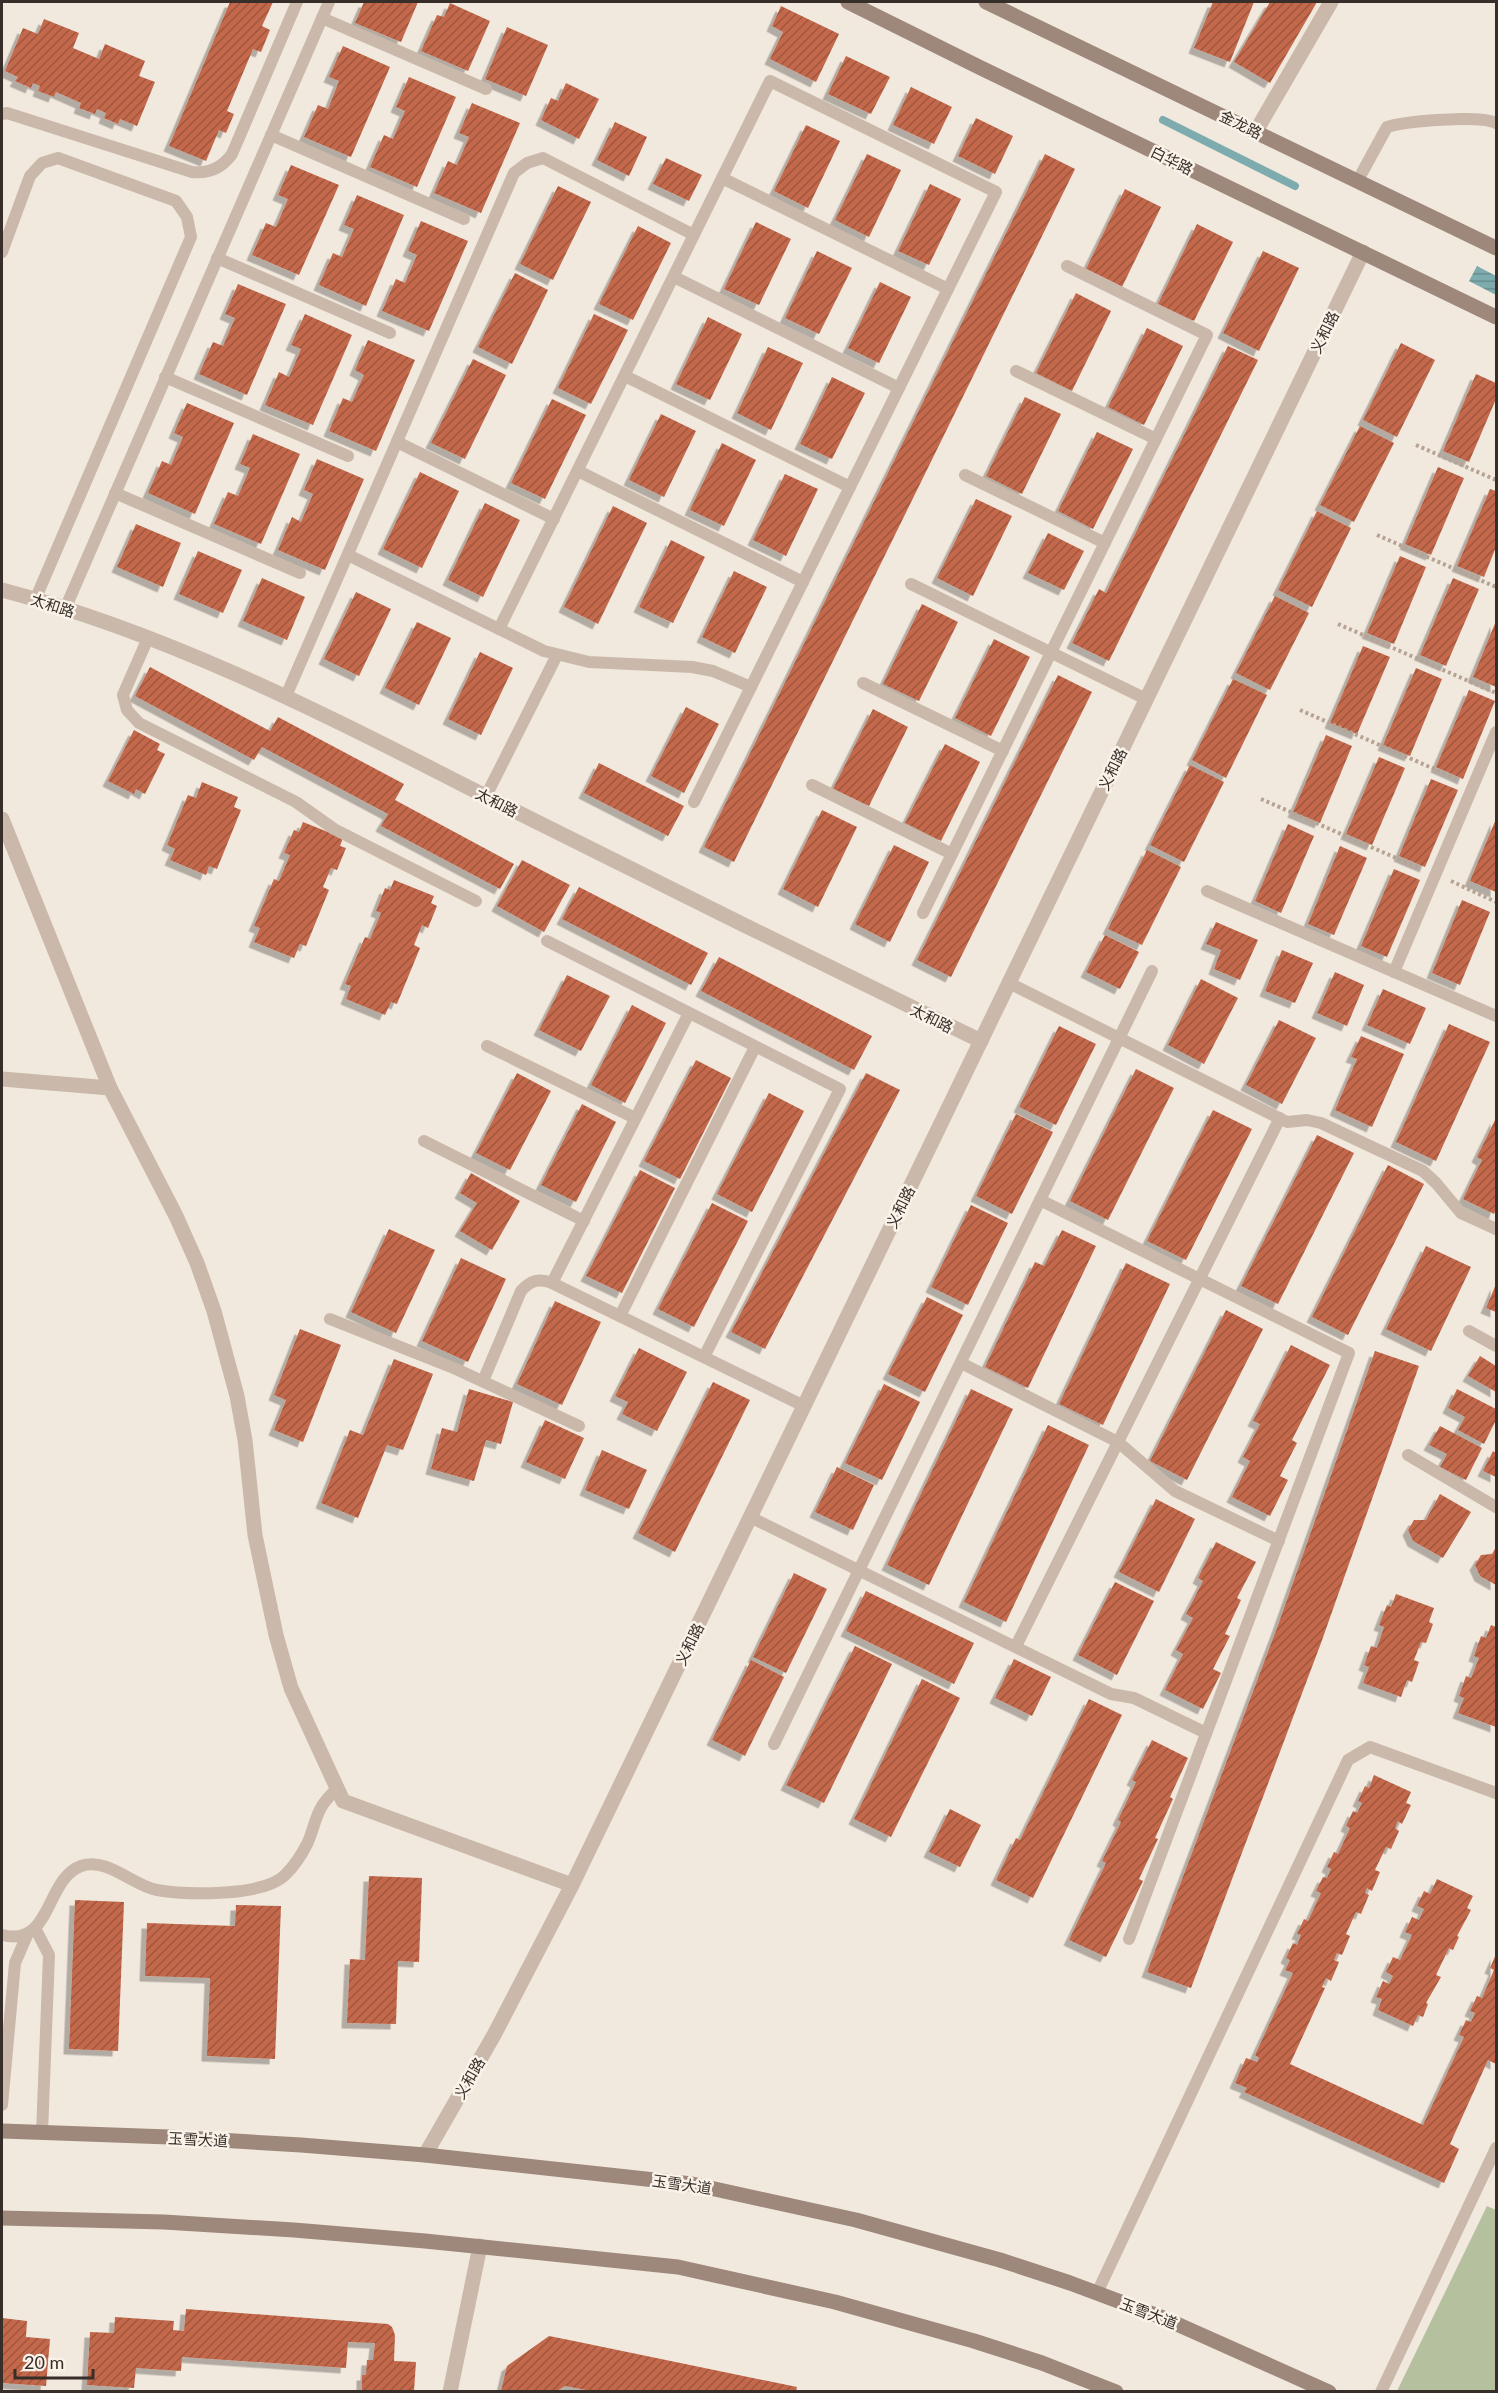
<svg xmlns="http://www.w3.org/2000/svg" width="1498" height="2393" viewBox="0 0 1498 2393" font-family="Lato,'Noto Sans SC',sans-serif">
<defs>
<pattern id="water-rules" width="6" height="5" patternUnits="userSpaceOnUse" patternTransform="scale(1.5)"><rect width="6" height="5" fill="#7eacae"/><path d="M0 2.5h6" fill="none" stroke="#688c8e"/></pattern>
<pattern id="building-hatch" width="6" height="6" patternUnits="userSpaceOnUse" patternTransform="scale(1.5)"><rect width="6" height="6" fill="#c3684b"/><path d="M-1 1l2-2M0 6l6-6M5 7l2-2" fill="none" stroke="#9f563e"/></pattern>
<filter id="shadow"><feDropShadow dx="-5.5" dy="5.5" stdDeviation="0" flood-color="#0004"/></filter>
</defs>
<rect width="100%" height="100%" fill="#f2e9de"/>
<polygon fill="#b5c19e" points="1487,2206 1496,2210 1496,2391 1397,2391"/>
<polygon fill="url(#water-rules)" points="1477,266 1496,276 1496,295 1469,281"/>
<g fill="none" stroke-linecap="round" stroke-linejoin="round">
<polyline stroke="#7eacae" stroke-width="8" points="1163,120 1295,186"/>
</g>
<g fill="url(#building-hatch)" filter="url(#shadow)">
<polygon points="230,2 273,2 262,26 270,30 261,52 253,49 227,111 234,114 226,133 219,130 206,161 169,146"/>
<polygon points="364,2 418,2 401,42 355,23"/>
<polygon points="1213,2 1254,2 1230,62 1194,48"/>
<polygon points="1270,2 1317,2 1270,83 1234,62"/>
<polygon points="450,3 490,21 468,71 421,51 437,15 444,17"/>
<polygon points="781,6 839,34 816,82 770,59 783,32 772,26"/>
<polygon points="44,19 79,33 73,48 99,59 105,44 145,61 139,76 155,82 137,126 120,119 118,124 104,118 106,113 97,109 95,114 79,108 81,103 56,92 54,97 38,91 40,86 33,83 31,88 15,81 18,77 5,71 23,28 38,34"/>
<polygon points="507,27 548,45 526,96 485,79"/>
<polygon points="343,46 390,67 351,157 304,137 318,105 328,109 339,81 329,77"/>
<polygon points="846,56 890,77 871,114 828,94"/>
<polygon points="409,77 456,97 417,187 370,167 384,135 393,139 405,111 396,107"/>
<polygon points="566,83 599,99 579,139 541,120 551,98 558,101"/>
<polygon points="911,87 952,107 934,144 893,125"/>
<polygon points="472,103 520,123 481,213 434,193 448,161 457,165 469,137 459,133"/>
<polygon points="976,118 1013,136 995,174 958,156"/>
<polygon points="615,122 647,137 629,176 597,160"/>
<polygon points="806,125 840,141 808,208 774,191"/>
<polygon points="867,154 901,170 869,237 835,220"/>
<polygon points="1045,154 1075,169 734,862 704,847"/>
<polygon points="666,158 702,175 689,201 653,184"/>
<polygon points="291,165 339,185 299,275 252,255 266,223 276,227 288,199 278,195"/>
<polygon points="930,184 961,199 929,265 898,251"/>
<polygon points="558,186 591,202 553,280 520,264"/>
<polygon points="1125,189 1161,207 1122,287 1086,269"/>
<polygon points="357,195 404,215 366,306 319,285 333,253 342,257 354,229 344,225"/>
<polygon points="421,221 468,241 429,331 382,311 396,279 405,283 417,255 408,251"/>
<polygon points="756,222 791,239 759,305 724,289"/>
<polygon points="1197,224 1233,242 1194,321 1158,304"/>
<polygon points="638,226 671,243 633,320 599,304"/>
<polygon points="817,251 852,268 819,334 785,318"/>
<polygon points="1263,251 1299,268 1259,351 1223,333"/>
<polygon points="515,273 548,290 512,364 478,347"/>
<polygon points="880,282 911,297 879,363 848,348"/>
<polygon points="238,284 286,304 247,395 199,374 213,342 223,346 235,318 225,314"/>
<polygon points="1076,293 1111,311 1072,391 1036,373"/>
<polygon points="305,314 352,335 313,425 265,405 279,372 289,377 301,349 291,345"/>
<polygon points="594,314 628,330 591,404 558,388"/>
<polygon points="708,317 742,334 710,400 676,384"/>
<polygon points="1147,328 1183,346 1144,425 1108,407"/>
<polygon points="368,340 415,360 376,451 329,431 343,398 352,402 364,375 355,370"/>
<polygon points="1401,343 1435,360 1397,437 1363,420"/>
<polygon points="1228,346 1258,360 1109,661 1072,643 1099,589 1106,593"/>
<polygon points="768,347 803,363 771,430 737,413"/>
<polygon points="473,359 506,375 465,459 431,443"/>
<polygon points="1476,374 1496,383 1496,399 1469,462 1443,451"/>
<polygon points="832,377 865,393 832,459 800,444"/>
<polygon points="1025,397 1061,414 1022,494 986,476"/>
<polygon points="552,399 586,415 545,499 511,483"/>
<polygon points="187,403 234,423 195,514 148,493 162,461 171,465 183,437 174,433"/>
<polygon points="661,414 696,431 664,497 629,480"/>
<polygon points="1360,426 1394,443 1354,522 1320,505"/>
<polygon points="1097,432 1133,449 1093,529 1058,511"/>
<polygon points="253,434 300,454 261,544 214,524 228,492 238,496 250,468 240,464"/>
<polygon points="722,443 756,460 724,526 690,510"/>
<polygon points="317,459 364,479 325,570 278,550 292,517 301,522 313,494 304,490"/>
<polygon points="1438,467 1464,478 1431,555 1405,544"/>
<polygon points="420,472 459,491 422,568 383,549"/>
<polygon points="785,474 818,489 786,556 753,540"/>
<polygon points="1490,489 1496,491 1496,547 1484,577 1457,566"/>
<polygon points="976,499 1012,516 973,596 937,578"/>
<polygon points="485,503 520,520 483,597 448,580"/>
<polygon points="613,506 647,523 598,624 564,607"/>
<polygon points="1317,511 1351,528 1312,607 1278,590"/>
<polygon points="136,524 181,543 163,587 117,567"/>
<polygon points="1048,533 1084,551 1064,590 1028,573"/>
<polygon points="671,540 705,557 673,623 639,607"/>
<polygon points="198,551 242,570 223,613 179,594"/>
<polygon points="1400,556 1426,567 1394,644 1367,633"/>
<polygon points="734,571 767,587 735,653 702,637"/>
<polygon points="262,578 305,597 287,640 243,621"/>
<polygon points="1453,578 1479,589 1446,666 1420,655"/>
<polygon points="356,592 391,609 359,676 324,659"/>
<polygon points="1275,596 1309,613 1270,690 1236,673"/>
<polygon points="922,604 958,622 919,701 883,684"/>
<polygon points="1496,621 1496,687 1473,677"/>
<polygon points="417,622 451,638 419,705 385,688"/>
<polygon points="994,639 1030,657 991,736 955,718"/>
<polygon points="1363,646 1390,657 1357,734 1330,723"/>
<polygon points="480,652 513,668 481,735 448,719"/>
<polygon points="150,667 270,731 278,717 404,784 395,800 514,864 500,889 381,826 388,814 262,747 254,760 135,696"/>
<polygon points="1416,668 1442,679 1410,756 1383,745"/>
<polygon points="1058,675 1092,692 951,977 917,960"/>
<polygon points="1233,679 1267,695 1226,778 1192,760"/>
<polygon points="1469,690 1495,701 1463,779 1436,767"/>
<polygon points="686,707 719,724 684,793 651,776"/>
<polygon points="873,709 908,727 869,806 833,789"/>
<polygon points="134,730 160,744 157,750 165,754 145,794 136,789 134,794 108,781"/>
<polygon points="1326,735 1352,746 1320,823 1293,812"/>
<polygon points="945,744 980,762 941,841 905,823"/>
<polygon points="1379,757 1405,768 1372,845 1346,834"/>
<polygon points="599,763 684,806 668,836 584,793"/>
<polygon points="1190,765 1224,782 1184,862 1150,845"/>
<polygon points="1431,779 1458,790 1425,867 1399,856"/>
<polygon points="202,782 238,797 234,807 241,810 217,869 209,866 206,875 170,860 175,849 167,845 188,795 196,798"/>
<polygon points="822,810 857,827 818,907 783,889"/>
<polygon points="1496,819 1496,892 1470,881"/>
<polygon points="303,822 343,838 340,846 346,848 337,870 331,868 323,887 329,890 306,946 300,944 294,958 254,942 260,928 254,926 274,879 279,881 290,855 284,853 294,830 299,832"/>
<polygon points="1288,824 1314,836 1281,913 1255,901"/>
<polygon points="894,845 929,862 890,942 855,924"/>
<polygon points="1340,846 1367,858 1334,935 1308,924"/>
<polygon points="1147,850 1181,867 1142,945 1108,929"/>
<polygon points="522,860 570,885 544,932 497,906"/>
<polygon points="1394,869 1420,880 1387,957 1361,946"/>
<polygon points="394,880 434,896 431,903 437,906 428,928 422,925 414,945 420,948 397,1004 391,1002 385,1015 346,999 351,986 345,984 365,937 370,939 381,913 376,911 385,888 390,890"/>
<polygon points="579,887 708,953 691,985 562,919"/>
<polygon points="1462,900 1490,912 1460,985 1432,973"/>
<polygon points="1216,922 1258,940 1240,980 1214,969 1221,950 1206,944"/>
<polygon points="1105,935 1139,952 1120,989 1086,972"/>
<polygon points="1282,950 1313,963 1295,1003 1265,991"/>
<polygon points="719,957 872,1036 854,1070 701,991"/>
<polygon points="1335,972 1364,985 1347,1026 1317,1013"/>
<polygon points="567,975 610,996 581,1051 539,1030"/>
<polygon points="1201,979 1238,998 1204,1064 1168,1045"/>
<polygon points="1383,989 1426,1008 1410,1044 1367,1025"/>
<polygon points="632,1005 666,1023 625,1103 591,1085"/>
<polygon points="1279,1020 1316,1038 1282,1104 1246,1085"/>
<polygon points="1449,1024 1490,1042 1436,1161 1396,1142"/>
<polygon points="1059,1026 1096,1044 1056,1125 1019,1107"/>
<polygon points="1361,1036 1404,1054 1372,1127 1335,1110 1357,1059 1351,1057"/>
<polygon points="696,1060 731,1078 680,1179 644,1161"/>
<polygon points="1136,1069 1174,1088 1108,1220 1070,1201"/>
<polygon points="517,1073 551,1091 510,1170 476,1153"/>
<polygon points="866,1073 900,1090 765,1349 731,1332"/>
<polygon points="769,1093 804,1111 752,1212 717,1194"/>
<polygon points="582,1104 616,1122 576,1202 541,1185"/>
<polygon points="1213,1110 1252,1129 1186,1260 1147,1241"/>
<polygon points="1016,1114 1053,1132 1012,1214 976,1196"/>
<polygon points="1496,1118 1496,1209 1494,1214 1463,1199 1482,1160 1477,1157"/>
<polygon points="1317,1135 1354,1153 1278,1304 1241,1286"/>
<polygon points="1388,1165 1424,1184 1348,1335 1312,1317"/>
<polygon points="640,1170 675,1188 622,1293 586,1276"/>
<polygon points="471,1173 520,1201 492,1250 460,1231 477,1203 460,1193"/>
<polygon points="712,1203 748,1221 694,1327 658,1309"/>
<polygon points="971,1205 1008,1223 968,1305 931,1287"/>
<polygon points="389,1229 435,1250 396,1333 351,1312"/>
<polygon points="1062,1230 1096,1246 1028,1388 985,1367 1035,1262 1044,1266"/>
<polygon points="1426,1246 1471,1267 1431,1351 1386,1329"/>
<polygon points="461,1258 506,1279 468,1362 422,1341"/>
<polygon points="1126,1263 1170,1284 1103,1425 1059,1404"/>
<polygon points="1496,1284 1496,1312 1486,1308"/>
<polygon points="927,1297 963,1315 925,1392 888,1374"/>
<polygon points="555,1301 601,1322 562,1405 517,1384"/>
<polygon points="1226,1310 1263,1329 1187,1480 1150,1461"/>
<polygon points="300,1329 341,1345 303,1442 274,1430 286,1400 274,1395"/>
<polygon points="1291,1345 1330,1365 1292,1440 1297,1443 1280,1476 1288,1480 1270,1516 1232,1497 1250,1461 1243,1457 1260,1424 1253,1421"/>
<polygon points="639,1348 687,1372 657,1431 622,1414 628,1402 615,1396"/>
<polygon points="1375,1351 1419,1366 1321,1643 1191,1988 1147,1972 1277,1628"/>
<polygon points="1480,1356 1496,1366 1496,1392 1468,1376"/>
<polygon points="394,1359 433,1374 403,1450 387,1445 358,1518 321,1503 350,1430 363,1435"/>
<polygon points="713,1382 750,1400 675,1552 638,1533"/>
<polygon points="884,1384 920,1402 882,1480 845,1463"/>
<polygon points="469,1389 513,1402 501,1444 486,1440 474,1481 431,1469 442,1428 457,1432"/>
<polygon points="971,1389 1013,1409 929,1585 887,1565"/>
<polygon points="1457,1389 1496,1409 1496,1420 1484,1444 1458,1430 1465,1417 1448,1408"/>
<polygon points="545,1420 584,1438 565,1479 526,1462"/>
<polygon points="1048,1425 1089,1445 1006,1622 964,1602"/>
<polygon points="1440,1426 1482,1448 1466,1480 1440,1467 1447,1454 1429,1445"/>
<polygon points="602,1450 647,1470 629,1509 585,1490"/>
<polygon points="1493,1451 1496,1453 1496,1477 1483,1471"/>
<polygon points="837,1467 874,1485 853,1530 815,1512"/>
<polygon points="1440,1494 1471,1512 1443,1558 1413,1541 1408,1530 1414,1520 1426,1520"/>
<polygon points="1156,1499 1195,1519 1159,1592 1119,1572"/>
<polygon points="1216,1542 1256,1562 1237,1598 1241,1600 1225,1634 1230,1636 1213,1669 1221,1673 1203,1709 1165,1690 1183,1654 1176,1650 1193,1618 1186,1614 1203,1581 1198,1578"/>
<polygon points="1496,1547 1496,1585 1480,1576 1475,1565 1481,1555 1492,1554"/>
<polygon points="794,1573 827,1589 786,1673 753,1657"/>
<polygon points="1115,1582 1154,1601 1117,1675 1078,1655"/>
<polygon points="866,1591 974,1643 954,1684 846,1631"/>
<polygon points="1396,1594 1434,1608 1429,1622 1433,1624 1426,1643 1421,1642 1414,1660 1419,1662 1412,1682 1407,1680 1401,1697 1363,1683 1369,1667 1364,1665 1371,1646 1377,1648 1384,1627 1379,1625 1387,1605 1391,1607"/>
<polygon points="1491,1625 1496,1627 1496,1727 1458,1713 1464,1698 1459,1696 1466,1676 1471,1678 1479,1658 1474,1656 1481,1636 1486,1638"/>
<polygon points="855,1646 892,1664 824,1803 786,1785"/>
<polygon points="1014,1659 1051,1677 1032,1716 995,1698"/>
<polygon points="751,1660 784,1677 745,1756 712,1740"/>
<polygon points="922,1679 960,1698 891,1837 854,1819"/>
<polygon points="1089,1699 1122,1715 1033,1898 996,1880 1016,1838 1020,1840"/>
<polygon points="1152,1740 1188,1758 1170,1797 1173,1799 1155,1838 1158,1839 1139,1879 1143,1881 1106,1957 1069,1940 1106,1863 1102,1861 1121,1822 1118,1820 1136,1782 1132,1780"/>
<polygon points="1374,1775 1411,1792 1406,1803 1411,1805 1402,1824 1398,1821 1395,1828 1399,1831 1391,1849 1386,1847 1375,1870 1380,1872 1372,1891 1367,1888 1365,1893 1369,1895 1361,1914 1356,1912 1346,1934 1350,1936 1342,1955 1337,1953 1334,1960 1339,1962 1331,1981 1326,1978 1322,1987 1325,1988 1290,2064 1423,2125 1464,2037 1459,2035 1466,2020 1471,2022 1475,2013 1470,2011 1477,1996 1482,1998 1494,1970 1490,1968 1496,1954 1496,2064 1488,2060 1450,2144 1459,2149 1444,2183 1244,2092 1247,2088 1235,2083 1246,2058 1257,2062 1259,2058 1255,2055 1293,1973 1285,1970 1290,1960 1286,1958 1293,1943 1297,1945 1301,1935 1297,1934 1304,1919 1308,1921 1321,1893 1316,1891 1323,1877 1327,1878 1331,1869 1327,1867 1334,1852 1338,1854 1350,1828 1346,1826 1353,1811 1357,1813 1362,1803 1358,1801 1365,1786 1369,1788"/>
<polygon points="950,1809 981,1825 960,1867 929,1852"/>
<polygon points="369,1876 422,1878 419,1962 398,1961 396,2024 347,2023 350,1959 365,1960"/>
<polygon points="1437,1879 1473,1896 1467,1908 1471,1910 1457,1936 1459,1937 1453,1950 1449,1948 1436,1975 1441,1977 1426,2003 1428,2004 1423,2017 1418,2015 1413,2026 1378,2010 1382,1999 1376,1997 1383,1981 1389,1984 1393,1976 1386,1972 1393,1957 1400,1960 1412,1935 1405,1932 1412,1917 1419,1920 1424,1909 1417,1906 1424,1891 1430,1894"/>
<polygon points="75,1900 124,1902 118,2051 69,2049"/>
<polygon points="236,1905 281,1906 275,2059 207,2056 210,1978 145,1976 147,1923 235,1926"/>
<polygon points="186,2309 388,2324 392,2327 395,2335 394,2361 416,2362 414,2391 362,2391 362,2375 366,2375 367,2360 373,2360 375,2343 348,2342 346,2368 182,2357 181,2371 136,2368 134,2388 87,2385 90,2332 114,2333 115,2317 174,2321 173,2330 184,2331"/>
<polygon points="2,2318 27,2321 26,2337 50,2339 46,2386 2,2383"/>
<polygon points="549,2336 574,2341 797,2387 796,2391 591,2391 565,2386 557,2391 501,2391 507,2366"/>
</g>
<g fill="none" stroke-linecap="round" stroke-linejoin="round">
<g stroke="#b6a394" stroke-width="4" stroke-dasharray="3 3" stroke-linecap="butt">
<polyline points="1416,445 1496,480"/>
<polyline points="1377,535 1496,587"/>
<polyline points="1338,624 1496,693"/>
<polyline points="1300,710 1457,779"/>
<polyline points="1261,799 1419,868"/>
<polyline points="1451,881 1496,902"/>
</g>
<g stroke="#cab9aa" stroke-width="12">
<polyline points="322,18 486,89"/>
<path d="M2 114 7 113 192 172C209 174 222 168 232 154L297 2"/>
<polyline points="271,135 464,219"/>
<polyline points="722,178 948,289"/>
<path d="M1358 180 1387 127C1406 121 1479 115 1496 123"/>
<polyline points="2,252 30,176 42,163 58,158 176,201 187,217 191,237 35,600"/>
<polyline points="217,258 390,333"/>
<polyline points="674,277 899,388"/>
<polyline points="1016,371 1156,439"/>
<polyline points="625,376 850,487"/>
<polyline points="165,377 348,456"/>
<polyline points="397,442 554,519"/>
<polyline points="578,471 803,582"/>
<polyline points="965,475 1105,543"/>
<polyline points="115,493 300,573"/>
<polyline points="348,555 544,651 589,662 692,667 713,671 751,687"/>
<polyline points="911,584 1146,699"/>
<polyline points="65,609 329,2"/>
<polyline points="499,629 770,81 996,192 694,802"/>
<polyline points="148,638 123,695 127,710 139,723 296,802 334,829 476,901"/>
<polyline points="863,683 1003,751"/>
<polyline points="286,696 514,173 527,163 543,158 694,235"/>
<polyline points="812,785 952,854"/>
<polyline points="486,796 557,655"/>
<polyline points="1207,891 1496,1016"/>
<polyline points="923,913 1207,335 1067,266"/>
<polyline points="547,941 840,1089 704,1357"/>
<polyline points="1394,972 1496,732"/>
<polyline points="1009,983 1287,1122 1307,1120 1321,1123 1423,1171 1436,1183 1461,1213 1496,1229"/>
<polyline points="689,1013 552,1283 804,1406"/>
<polyline points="487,1046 635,1118"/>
<polyline points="424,1141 584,1221"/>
<polyline points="1040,1200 1349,1353 1129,1939"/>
<polyline points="620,1316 755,1047"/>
<polyline points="330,1319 456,1369 579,1426"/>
<polyline points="1469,1331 1496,1346"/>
<polyline points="961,1363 1118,1442 1175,1491 1279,1541"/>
<path d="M483 1381 521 1291C531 1280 539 1278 552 1283"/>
<polyline points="1408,1455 1496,1507"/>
<polyline points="750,1517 1111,1694 1134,1698 1206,1733"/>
<polyline points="1016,1646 1280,1118"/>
<polyline points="774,1744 1152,971"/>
<polyline points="35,1928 49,1955 42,2133"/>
<path d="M2 1935C52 1948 45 1879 81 1866 107 1857 132 1885 157 1890 186 1895 265 1897 286 1874 294 1866 302 1854 307 1844 313 1832 315 1817 322 1806 326 1799 332 1794 337 1788"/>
<polyline points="2,2105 15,1963 28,1933"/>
<polyline points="1097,2293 1348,1760 1370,1747 1496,1793"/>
<polyline points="1381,2392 1496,2148"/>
</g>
<g stroke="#cab9aa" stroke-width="15">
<polyline points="1256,131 1331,2"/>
<polyline points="2,819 110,1088 176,1216 197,1263 214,1311 237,1396 245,1440 255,1535 276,1635 291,1688 343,1801 572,1885"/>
<polyline points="2,1079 110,1088"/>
<polyline points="450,2392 480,2246"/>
</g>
<g stroke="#cab9aa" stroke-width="15">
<path d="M2 590C181 637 345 725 509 808 666 887 823 964 981 1041"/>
<polyline points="425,2155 494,2035 572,1885 1363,252"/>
</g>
<g stroke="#9e887b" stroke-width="15">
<polyline points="848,2 981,68 1496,317"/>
<polyline points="986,2 1496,248"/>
<polyline points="2,2131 169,2137 301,2145 425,2155 692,2184 856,2220 1000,2260 1070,2283 1161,2317 1329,2392"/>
<polyline points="2,2218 164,2222 294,2230 425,2241 678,2267 835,2302 974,2341 1042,2363 1116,2392"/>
</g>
</g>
<g text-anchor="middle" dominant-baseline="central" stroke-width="5" stroke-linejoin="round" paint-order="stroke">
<g font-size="15" fill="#382e29" stroke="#faf3ea">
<text transform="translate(1241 124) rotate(26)">金龙路</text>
<text transform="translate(1172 160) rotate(26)">白华路</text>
<text transform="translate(1324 332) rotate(-64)">义和路</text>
<text transform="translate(53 605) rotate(18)">太和路</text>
<text transform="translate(1112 769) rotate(-64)">义和路</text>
<text transform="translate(497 802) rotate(27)">太和路</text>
<text transform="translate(932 1018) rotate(26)">太和路</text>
<text transform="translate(900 1207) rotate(-64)">义和路</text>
<text transform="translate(689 1644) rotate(-64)">义和路</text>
<text transform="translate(469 2078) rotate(-60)">义和路</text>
<text transform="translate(198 2139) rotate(3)">玉雪大道</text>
<text transform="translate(682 2184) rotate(8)">玉雪大道</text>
<text transform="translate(1149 2313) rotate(21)">玉雪大道</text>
</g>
</g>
<rect width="1498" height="2393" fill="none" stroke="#382e29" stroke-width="6"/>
<path d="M15 2369v9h78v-9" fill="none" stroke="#382e29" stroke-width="3"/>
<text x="24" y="2369" font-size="18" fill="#382e29" stroke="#faf3ea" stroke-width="4.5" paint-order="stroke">20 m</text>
</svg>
